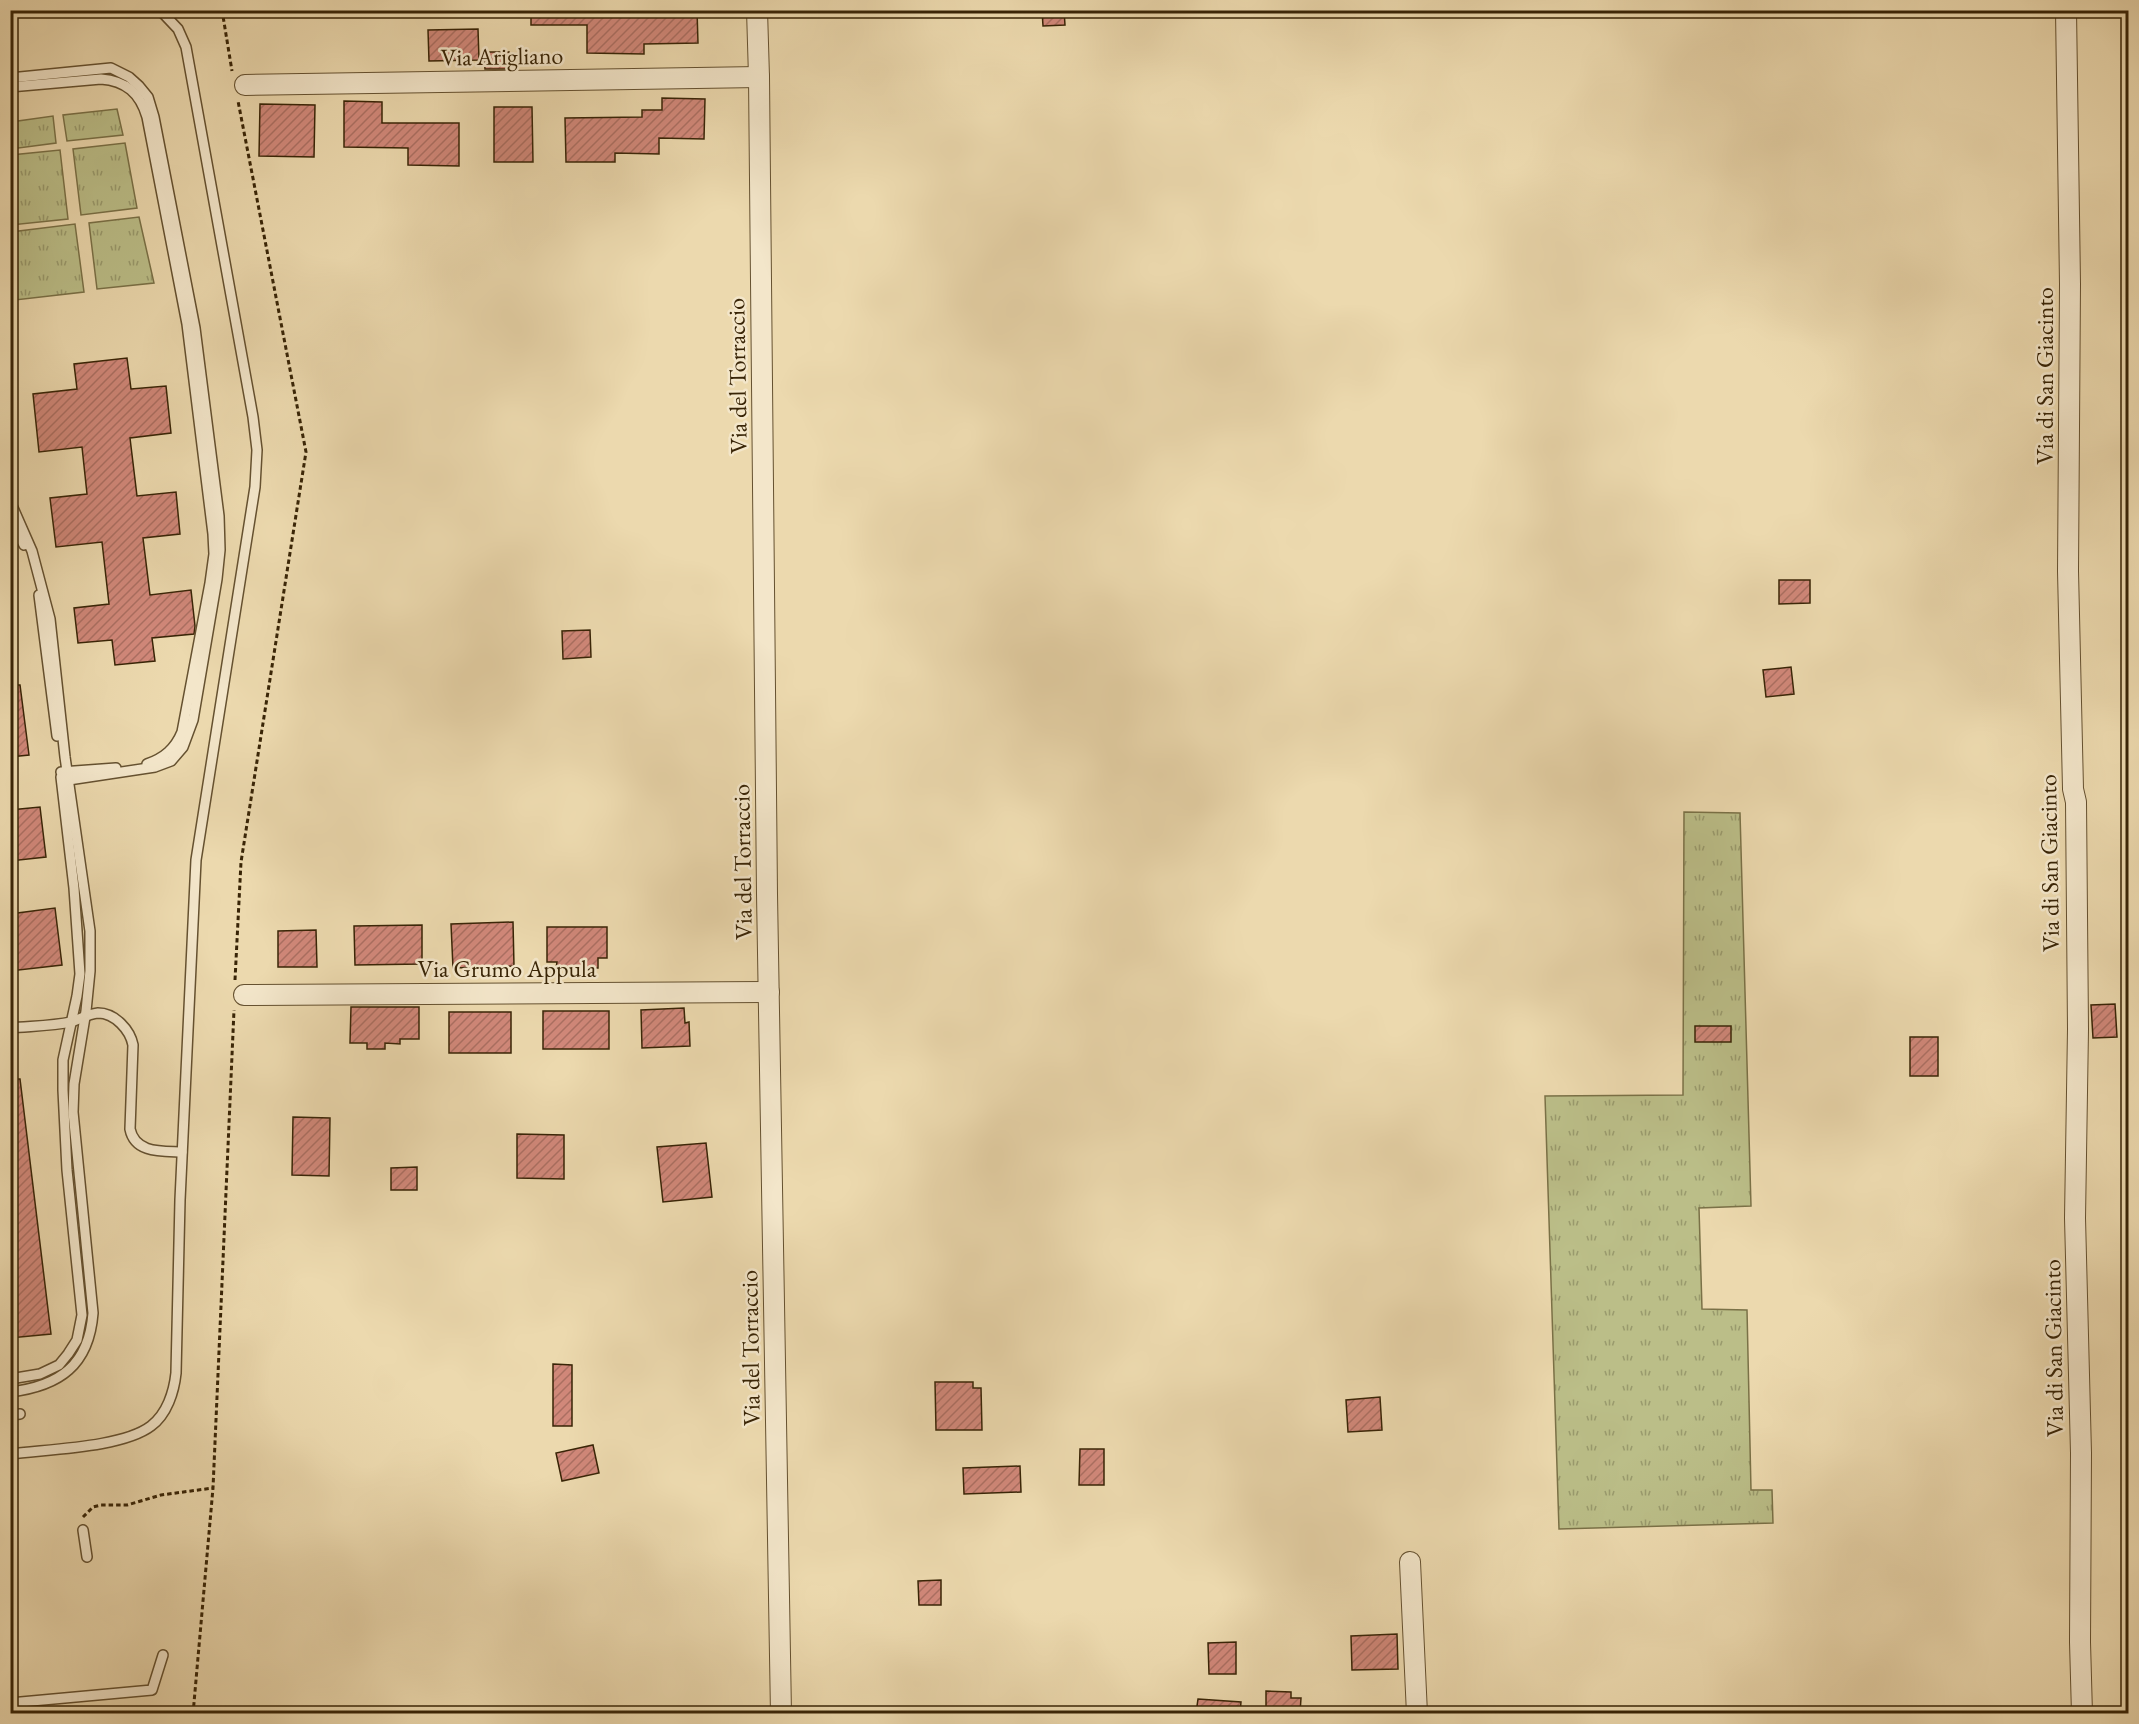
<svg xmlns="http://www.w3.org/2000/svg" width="2139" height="1724" viewBox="0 0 2139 1724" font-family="'EB Garamond',serif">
<defs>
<pattern id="grass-tufts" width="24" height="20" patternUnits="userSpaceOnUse" patternTransform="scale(1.5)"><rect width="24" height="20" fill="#bbbe88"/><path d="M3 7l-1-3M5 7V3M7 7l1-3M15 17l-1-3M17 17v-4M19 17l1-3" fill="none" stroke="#999a6d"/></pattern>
<pattern id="building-hatch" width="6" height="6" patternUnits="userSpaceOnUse" patternTransform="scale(1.5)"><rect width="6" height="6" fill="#d1887a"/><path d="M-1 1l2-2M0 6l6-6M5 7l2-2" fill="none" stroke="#ab6f62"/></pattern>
</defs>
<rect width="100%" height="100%" fill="#ecd9ae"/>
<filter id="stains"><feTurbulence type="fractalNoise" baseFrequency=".00333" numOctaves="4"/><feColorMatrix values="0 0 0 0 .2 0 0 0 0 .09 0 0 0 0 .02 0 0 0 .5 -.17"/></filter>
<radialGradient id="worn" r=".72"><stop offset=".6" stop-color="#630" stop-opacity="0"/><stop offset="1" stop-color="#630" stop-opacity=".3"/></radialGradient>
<g fill="url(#grass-tufts)" stroke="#7a7147" stroke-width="1.5">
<polygon points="117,109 123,135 67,141 63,115"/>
<polygon points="53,116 56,143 11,149 11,122"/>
<polygon points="125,143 137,208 81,215 73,149"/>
<polygon points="60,150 68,219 11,225 11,155"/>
<polygon points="139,217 154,283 97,289 89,223"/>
<polygon points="75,224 84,292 15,300 10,267 11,232"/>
<polygon points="1684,812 1740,813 1751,1206 1699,1208 1702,1309 1747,1310 1751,1490 1772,1490 1773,1523 1559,1529 1545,1096 1683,1095"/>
</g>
<g fill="url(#building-hatch)" stroke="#382406" stroke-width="1.5">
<polygon points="531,10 697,10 698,43 644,44 644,54 587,53 587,25 531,25"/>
<polygon points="1042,10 1064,10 1065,25 1043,26"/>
<polygon points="478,29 479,60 429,61 428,30"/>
<polygon points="484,52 509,52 509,69 485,69"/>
<polygon points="662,98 705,99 704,139 659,138 659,154 615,153 615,162 566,162 565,118 642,117 642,110 662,110"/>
<polygon points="344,101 382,102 382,123 459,123 459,166 408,165 408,148 344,147"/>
<polygon points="260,104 315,105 314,157 259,156"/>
<polygon points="494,107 532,107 533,162 494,162"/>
<polygon points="127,358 131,389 166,386 171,433 130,438 137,496 176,492 180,534 143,538 150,595 191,590 195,626 194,634 152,638 155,661 115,665 112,640 78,643 74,608 109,604 102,542 56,547 50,498 87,494 82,447 39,452 33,394 77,389 74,364"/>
<polygon points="1779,580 1810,580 1810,603 1779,604"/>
<polygon points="590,630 591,657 563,659 562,631"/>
<polygon points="1791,667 1794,694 1766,697 1763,670"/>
<polygon points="10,685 20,685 29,755 10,757"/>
<polygon points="40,807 46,857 10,861 10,810"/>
<polygon points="55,908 62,965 10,971 10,914"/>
<polygon points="513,922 514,966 453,968 451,924"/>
<polygon points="422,925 422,964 355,965 354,926"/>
<polygon points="547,927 607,927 607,958 598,958 598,968 556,968 557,962 547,962"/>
<polygon points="316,930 317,967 278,967 278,931"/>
<polygon points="2115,1004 2117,1037 2093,1038 2091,1005"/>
<polygon points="351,1007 419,1007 419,1039 400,1039 400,1044 385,1043 385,1049 367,1049 367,1043 350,1043"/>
<polygon points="684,1008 685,1023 689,1022 690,1046 642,1048 641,1010"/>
<rect x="543" y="1011" width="66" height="38"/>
<rect x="449" y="1012" width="62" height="41"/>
<rect x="1695" y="1026" width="36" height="16"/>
<rect x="1910" y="1037" width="28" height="39"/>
<polygon points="10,1079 20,1079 51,1334 10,1338"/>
<polygon points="293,1117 330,1118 329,1176 292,1175"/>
<polygon points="517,1134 564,1135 564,1179 517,1178"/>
<polygon points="706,1143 712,1197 663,1202 657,1147"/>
<polygon points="417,1167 417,1190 391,1190 391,1168"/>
<polygon points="553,1364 572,1365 572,1426 553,1426"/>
<polygon points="935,1382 973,1382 973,1388 981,1388 982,1430 936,1430"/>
<polygon points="1380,1397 1382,1430 1348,1432 1346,1400"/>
<polygon points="593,1445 599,1473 562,1481 556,1453"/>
<polygon points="1080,1449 1104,1449 1104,1485 1079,1485"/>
<polygon points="1020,1466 1021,1492 964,1494 963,1468"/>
<polygon points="941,1580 941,1605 919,1605 918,1581"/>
<polygon points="1397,1634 1398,1669 1352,1670 1351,1636"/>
<polygon points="1236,1642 1236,1674 1209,1674 1208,1643"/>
<polygon points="1266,1691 1291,1692 1291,1698 1301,1698 1300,1713 1266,1713"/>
<polygon points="1198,1699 1241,1702 1240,1713 1196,1713"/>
</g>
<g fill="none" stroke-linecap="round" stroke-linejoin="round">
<defs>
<g id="service">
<polyline points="10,78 111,68 129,77 139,86 148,97 154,117 195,328 219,516 220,550 217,579 193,720 183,747 171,761 155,767 62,781"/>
<path d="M10 87 101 79C126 81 140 93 147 117L187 324 213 534 214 554 210 583 182 732C175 749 164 758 147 764"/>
<path d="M10 501 32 551 50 619 65 757 90 931V971L86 1011 74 1084 73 1112 93 1313C89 1365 60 1386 10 1392"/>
<polyline points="10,517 24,545"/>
<polyline points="39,595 57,736"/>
<polyline points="61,772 116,768"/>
<path d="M10 1028C30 1026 52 1026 71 1022 80 1019 88 1014 98 1013 115 1013 130 1030 133 1045L130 1129C135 1154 163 1151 182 1152"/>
<polyline points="10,1379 40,1374 59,1365 68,1354 77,1340 82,1315 67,1170 63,1090 63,1060 77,996 80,974 74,888 61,777"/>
<polyline points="10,1415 20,1414"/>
<path d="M10 1454C47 1449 122 1448 151 1426 167 1414 174 1392 176 1373L180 1200 196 860 255 487 257 450 253 417 186 47 178 29 160 10"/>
<polyline points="83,1530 87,1557"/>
<polyline points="10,1703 152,1690 163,1655"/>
</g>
<g id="minor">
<polyline points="757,10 759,77 767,894 781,1714"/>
<polyline points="2066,10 2070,284 2068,571 2073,789 2076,802 2078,1029 2075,1218 2081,1453 2080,1642 2082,1714"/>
<polyline points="245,85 759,77"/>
<polyline points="244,995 769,992"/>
<polyline points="1410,1562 1417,1714"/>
</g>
</defs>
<use href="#service" stroke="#655130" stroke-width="12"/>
<use href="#minor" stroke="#655130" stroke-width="22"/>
<g stroke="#382406" stroke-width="3" stroke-dasharray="4.5 3" stroke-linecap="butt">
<polyline points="222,10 232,71"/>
<polyline points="235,980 241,862 306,452 238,101"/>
<polyline points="83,1517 93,1507 101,1505 127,1505 161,1495 213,1488"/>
<polyline points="193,1714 213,1488 234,1010"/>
</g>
<use href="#service" stroke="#f3e6ca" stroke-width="9"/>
<use href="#minor" stroke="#f3e6ca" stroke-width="20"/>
</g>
<g text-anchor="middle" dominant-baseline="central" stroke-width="5" stroke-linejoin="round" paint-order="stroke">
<g font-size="24" fill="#382406" stroke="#f3e6ca">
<text transform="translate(502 56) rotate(-1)">Via Arigliano</text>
<text transform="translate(737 376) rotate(-91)">Via del Torraccio</text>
<text transform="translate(2044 376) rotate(-90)">Via di San Giacinto</text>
<text transform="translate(742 862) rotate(-91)">Via del Torraccio</text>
<text transform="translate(2049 863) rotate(-91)">Via di San Giacinto</text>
<text x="507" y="968">Via Grumo Appula</text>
<text transform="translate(750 1348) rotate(-91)">Via del Torraccio</text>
<text transform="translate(2053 1348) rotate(-91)">Via di San Giacinto</text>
</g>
</g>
<rect width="2139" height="1724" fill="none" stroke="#ecd9ae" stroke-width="36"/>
<rect x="12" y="12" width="2115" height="1700" fill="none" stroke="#382406" stroke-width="3"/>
<rect x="18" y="18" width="2103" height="1688" fill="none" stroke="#382406" stroke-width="1.5"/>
<rect width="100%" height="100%" filter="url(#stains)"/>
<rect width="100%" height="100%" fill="url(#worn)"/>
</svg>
